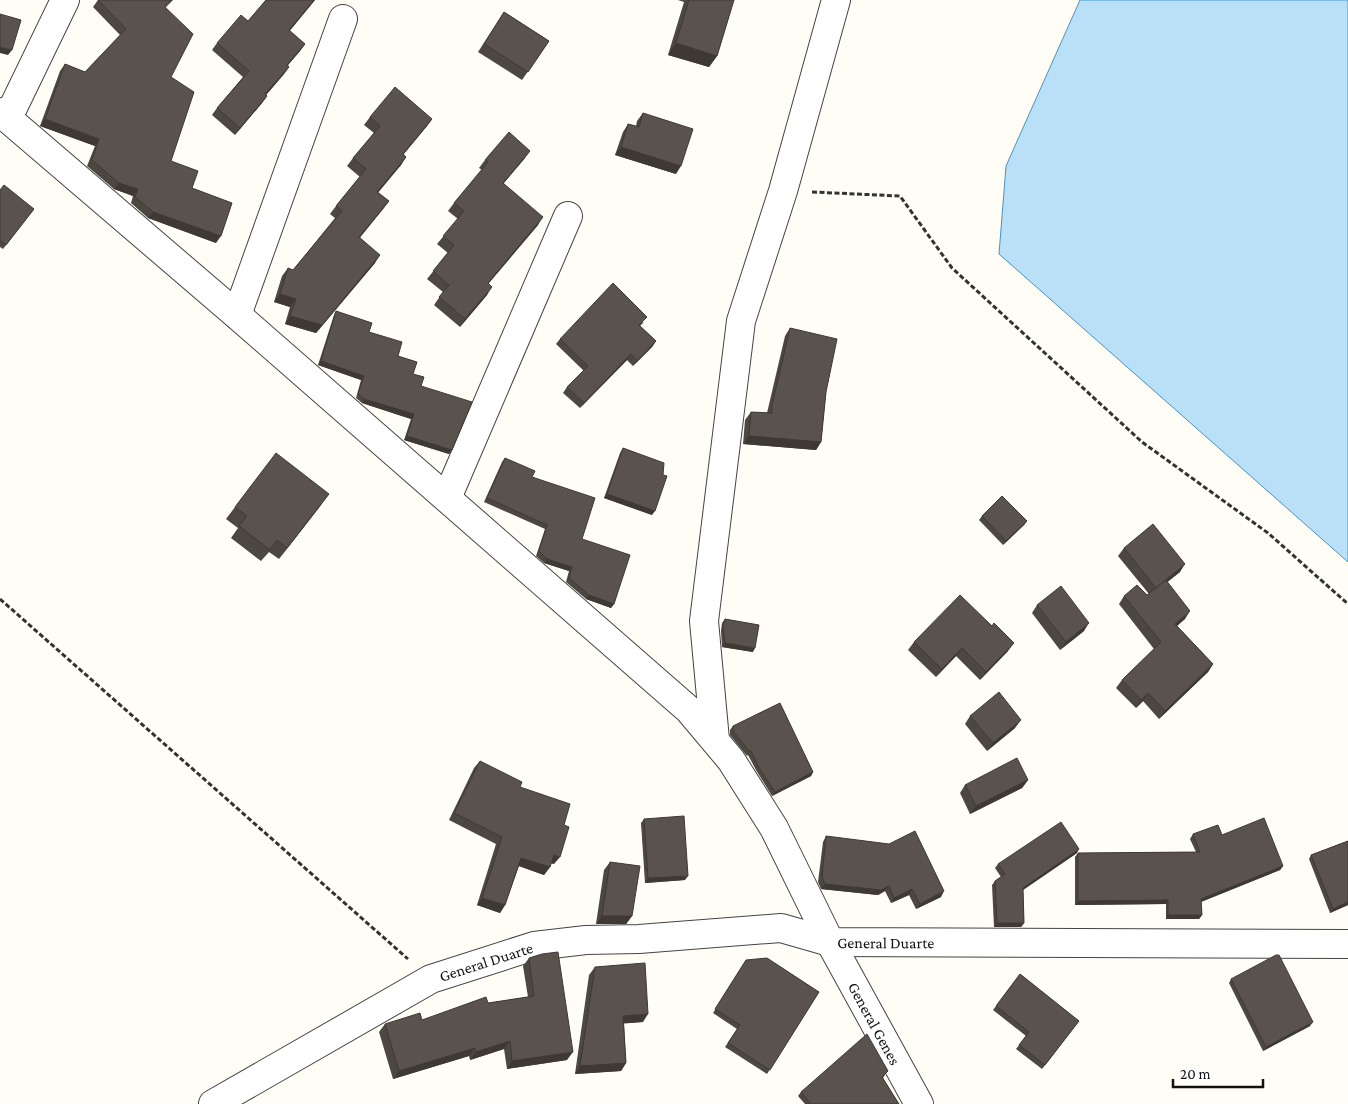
<svg xmlns="http://www.w3.org/2000/svg" width="1348" height="1104" viewBox="0 0 1348 1104" font-family="'Crimson Pro',serif">
<rect width="100%" height="100%" fill="#fffdf5"/>
<polygon fill="#b9e0f7" stroke="#3f96cf" points="1080,0 1348,0 1348,562 999,254 1006,166"/>
<g fill="none" stroke-linecap="round" stroke-linejoin="round">
<defs>
<g id="minor">
<path id="s1" d="M0 112 237 315 689 710 731 760 774 828 830 942 919 1104"/>
<polyline points="8,118 65,0"/>
<polyline points="237,315 343,19"/>
<polyline points="447,498 568,216"/>
<polyline points="715,740 704,621 741,321 783,191 836,0"/>
<path id="s2" d="M213 1104 431 979 534 946 586 940 639 939 781 928 830 942 1348 944"/>
</g>
</defs>
<use href="#minor" stroke="#444" stroke-width="30"/>
<g stroke="#333" stroke-width="3" stroke-dasharray="5 2.5" stroke-linecap="butt">
<polyline points="812,192 900,196 952,268 1142,442 1268,533 1348,604"/>
<polyline points="0,599 408,959"/>
</g>
<use href="#minor" stroke="#fff" stroke-width="28"/>
</g>
<g fill="#4d4742">
<polygon points="98,0 166,8 171,77 171,161 192,188 216,243 148,218 131,203 133,196 114,189 87,166 95,146 40,126 60,71 65,64 85,72 120,35 93,7"/>
<polygon points="266,0 315,0 289,31 305,44 300,51 288,65 289,67 284,74 266,95 267,96 262,103 235,135 212,115 217,108 243,77 212,50 217,43 248,21"/>
<polygon points="678,0 734,0 717,56 709,67 668,55 684,2"/>
<polygon points="504,12 549,41 522,80 478,52"/>
<polygon points="643,113 676,174 615,155 623,132 628,124 636,126 637,121"/>
<polygon points="370,117 432,119 427,126 403,155 406,157 401,165 378,192 389,201 383,209 360,237 375,263 316,333 285,324 290,307 274,302 282,276 288,268 293,270 335,218 330,214 336,206 360,177 347,166 353,158 374,133 364,125"/>
<polygon points="525,158 503,184 538,225 489,283 487,295 460,327 434,305 443,292 427,279 448,253 437,244 458,219 448,211 454,203 482,170 479,168 485,160"/>
<polygon points="0,190 34,209 3,249 0,247"/>
<polygon points="336,311 369,332 398,356 413,374 421,386 452,450 449,454 404,440 411,419 362,403 356,398 361,380 318,365 334,315"/>
<polygon points="644,322 640,326 656,341 652,347 633,366 627,360 580,408 563,393 567,387 584,371 556,344 560,339"/>
<polygon points="790,328 826,392 821,442 816,450 743,444 745,420 751,412 767,413 785,336"/>
<polygon points="623,448 652,515 604,498 620,453"/>
<polygon points="505,458 532,477 582,539 614,604 611,608 586,599 566,582 569,571 544,563 536,556 545,529 484,502 502,462"/>
<polygon points="321,505 279,559 269,552 261,561 231,538 238,528 226,519 235,507"/>
<polygon points="982,516 1027,521 1024,525 1003,545 979,520"/>
<polygon points="1124,548 1180,572 1167,582 1185,619 1177,626 1213,664 1208,672 1159,719 1143,701 1136,708 1116,688 1122,680 1154,649 1119,604 1124,596 1147,595 1149,594 1118,556"/>
<polygon points="1037,605 1084,631 1060,650 1032,613"/>
<polygon points="725,619 753,652 722,647 721,631 722,623"/>
<polygon points="914,642 1008,651 980,680 956,656 936,677 908,650"/>
<polygon points="970,716 1015,728 987,751 965,724"/>
<polygon points="733,726 813,772 811,776 772,796 756,770 748,755 747,756 730,735 730,730"/>
<polygon points="480,761 520,787 564,825 554,864 551,863 550,867 544,875 519,866 505,905 500,913 477,905 496,844 449,820 474,768"/>
<polygon points="1028,780 1022,788 970,814 960,793 965,785"/>
<polygon points="644,819 685,880 645,883 641,823"/>
<polygon points="1193,834 1222,835 1283,866 1280,870 1201,902 1202,915 1199,919 1166,919 1166,904 1075,905 1075,857 1078,853 1196,852 1190,839"/>
<polygon points="826,836 941,897 916,909 909,895 891,903 885,891 878,895 821,889 818,882 823,842"/>
<polygon points="1348,841 1348,905 1330,913 1309,859 1311,855"/>
<polygon points="1077,853 1023,890 1024,923 1021,927 994,927 992,885 995,881 1001,877 995,868 998,864"/>
<polygon points="610,862 632,916 626,924 596,924 604,870"/>
<polygon points="529,958 567,1060 507,1069 504,1049 470,1060 469,1056 393,1079 379,1032 385,1024 422,1020 488,1003 528,997 523,966"/>
<polygon points="746,960 819,992 767,1074 725,1047 737,1029 713,1013"/>
<polygon points="595,967 643,1022 624,1023 626,1063 621,1071 575,1074 589,975"/>
<polygon points="1020,974 1079,1021 1042,1069 1016,1049 1026,1036 993,1010"/>
<polygon points="1231,979 1310,1026 1263,1051 1229,983"/>
<polygon points="885,1075 883,1078 899,1104 805,1104 798,1096 801,1092"/>
</g>
<g fill="#3f3936">
<polygon points="171,0 173,0 160,13 165,7"/>
<polygon points="314,0 315,0 284,38 289,30"/>
<polygon points="676,43 717,56 709,67 668,55"/>
<polygon points="305,44 300,51 282,72 287,65"/>
<polygon points="0,47 12,50 8,55 0,53"/>
<polygon points="289,67 284,74 260,102 265,94"/>
<polygon points="267,96 262,103 235,135 240,128"/>
<polygon points="45,119 99,139 95,146 40,126"/>
<polygon points="432,119 427,126 397,162 403,154"/>
<polygon points="621,147 681,166 676,174 615,155"/>
<polygon points="530,151 525,158 497,191 503,183"/>
<polygon points="406,157 401,165 372,200 377,192"/>
<polygon points="119,183 138,189 133,196 114,189"/>
<polygon points="389,201 383,209 354,245 359,237"/>
<polygon points="153,212 221,236 216,243 148,218"/>
<polygon points="543,217 538,225 482,291 488,283"/>
<polygon points="380,255 375,263 316,333 285,324 290,316"/>
<polygon points="492,287 487,295 460,327 465,319"/>
<polygon points="280,294 296,299 290,307 274,302"/>
<polygon points="656,341 652,347 633,366 637,361"/>
<polygon points="631,354 627,360 580,408 584,403"/>
<polygon points="321,361 364,376 361,380 318,365"/>
<polygon points="364,399 414,414 411,419 362,403"/>
<polygon points="407,436 452,450 449,454 404,440"/>
<polygon points="749,436 821,442 816,450 743,444"/>
<polygon points="329,494 321,505 279,559 287,548"/>
<polygon points="607,494 655,511 652,515 604,498"/>
<polygon points="1027,521 1024,525 1003,545 1006,541"/>
<polygon points="547,559 572,567 569,571 544,563"/>
<polygon points="1185,564 1180,572 1150,596 1156,588"/>
<polygon points="589,595 614,604 611,608 586,599"/>
<polygon points="1190,611 1185,619 1169,632 1175,624"/>
<polygon points="1089,623 1084,631 1060,650 1066,642"/>
<polygon points="725,643 755,648 753,652 722,647"/>
<polygon points="1014,643 1008,651 980,680 986,672"/>
<polygon points="962,648 956,656 936,677 942,669"/>
<polygon points="1213,664 1208,672 1159,719 1165,711"/>
<polygon points="1148,693 1143,701 1136,708 1141,700"/>
<polygon points="1021,720 1015,728 987,751 993,743"/>
<polygon points="813,772 811,776 772,796 775,792"/>
<polygon points="1028,780 1022,788 970,814 976,806"/>
<polygon points="1079,849 1077,853 1020,892 1023,888"/>
<polygon points="554,855 560,857 554,864 548,862"/>
<polygon points="521,858 550,867 544,875 516,865"/>
<polygon points="1283,866 1280,870 1198,903 1201,899"/>
<polygon points="688,876 685,880 645,883 648,878"/>
<polygon points="825,884 889,886 885,891 878,895 821,889"/>
<polygon points="912,889 909,895 891,903 894,898"/>
<polygon points="944,891 941,897 916,909 920,904"/>
<polygon points="482,898 505,905 500,913 477,905"/>
<polygon points="1168,900 1166,904 1075,905 1078,901"/>
<polygon points="1348,902 1348,905 1330,913 1333,909"/>
<polygon points="1168,915 1202,915 1199,919 1166,919"/>
<polygon points="602,916 632,916 626,924 596,924"/>
<polygon points="997,923 1024,923 1021,927 994,927"/>
<polygon points="648,1014 643,1022 618,1024 623,1016"/>
<polygon points="1313,1022 1310,1026 1263,1051 1266,1047"/>
<polygon points="510,1041 504,1049 470,1060 476,1052"/>
<polygon points="475,1048 469,1056 393,1079 399,1071"/>
<polygon points="573,1052 567,1060 507,1069 512,1061"/>
<polygon points="626,1063 621,1071 575,1074 580,1066"/>
</g>
<g fill="#5a524d" stroke="#3f3936">
<polygon points="98,0 171,0 165,7 193,34 171,77 194,92 171,161 198,171 192,188 232,203 221,236 153,212 135,197 138,189 119,183 92,160 99,139 45,119 65,64 85,72 126,29"/>
<polygon points="266,0 314,0 289,30 305,44 287,65 289,67 265,94 267,96 240,128 217,108 249,71 217,43 241,15 248,21"/>
<polygon points="689,0 734,0 717,56 676,43"/>
<polygon points="504,12 549,41 528,72 484,44"/>
<polygon points="0,14 21,20 12,50 0,47"/>
<polygon points="395,87 432,119 403,154 406,157 377,192 389,201 359,237 380,255 322,325 290,316 296,299 280,294 288,268 293,270 342,211 336,206 366,169 353,158 380,126 370,117"/>
<polygon points="643,113 693,129 681,166 621,147 628,124 639,127"/>
<polygon points="509,132 530,151 503,183 543,217 488,283 492,287 465,319 439,297 449,285 433,271 454,245 443,236 464,211 454,203 488,162 485,160"/>
<polygon points="4,185 34,209 6,245 0,240 0,190"/>
<polygon points="613,283 647,317 639,325 656,341 637,361 631,354 584,403 567,387 588,366 560,339"/>
<polygon points="336,311 372,323 369,332 402,342 398,356 417,362 413,374 424,377 421,386 472,402 452,450 407,436 414,414 364,399 358,394 364,376 321,361"/>
<polygon points="790,328 837,339 826,392 821,442 749,436 751,412 772,413 772,405"/>
<polygon points="623,448 664,463 663,475 667,476 655,511 607,494"/>
<polygon points="276,453 329,494 287,548 277,540 270,550 239,526 247,516 235,507"/>
<polygon points="505,458 535,471 532,477 595,498 582,539 630,555 614,604 589,595 569,578 572,567 547,559 539,551 547,525 487,498"/>
<polygon points="1002,496 1027,521 1006,541 982,516"/>
<polygon points="1153,524 1185,564 1156,588 1124,548"/>
<polygon points="1166,580 1190,611 1175,624 1213,664 1165,711 1148,693 1141,700 1122,680 1161,642 1124,596 1137,585 1147,595"/>
<polygon points="1061,586 1089,623 1066,642 1037,605"/>
<polygon points="960,595 992,626 994,623 1014,643 986,672 962,648 942,669 914,642"/>
<polygon points="725,619 759,625 755,648 725,643 723,627"/>
<polygon points="999,692 1021,720 993,743 970,716"/>
<polygon points="780,703 813,772 775,792 758,766 751,751 750,752 733,731 733,726"/>
<polygon points="1017,758 1028,780 976,806 965,785"/>
<polygon points="480,761 522,782 520,787 570,804 564,825 569,827 560,857 554,855 550,867 521,858 505,905 482,898 502,837 454,813"/>
<polygon points="684,816 688,876 648,878 644,819"/>
<polygon points="1264,818 1283,866 1201,899 1202,915 1168,915 1168,900 1078,901 1078,853 1200,852 1193,834 1218,825 1222,835"/>
<polygon points="1061,822 1079,849 1023,888 1024,923 997,923 995,881 1005,874 998,864"/>
<polygon points="915,831 944,891 920,904 912,889 894,898 889,886 881,890 825,884 822,877 826,836 889,844"/>
<polygon points="1348,841 1348,902 1333,909 1311,855"/>
<polygon points="610,862 640,866 632,916 602,916"/>
<polygon points="558,952 573,1052 512,1061 510,1041 476,1052 475,1048 399,1071 385,1024 420,1013 422,1020 486,997 488,1003 534,996 529,958 542,954"/>
<polygon points="1276,955 1279,955 1313,1022 1266,1047 1231,979"/>
<polygon points="767,958 819,992 770,1070 728,1043 740,1025 715,1009 746,960"/>
<polygon points="645,963 648,1014 623,1016 626,1063 580,1066 595,967"/>
<polygon points="1020,974 1079,1021 1045,1065 1019,1045 1029,1032 996,1006"/>
<polygon points="867,1034 888,1071 882,1077 899,1104 811,1104 801,1092"/>
</g>
<g text-anchor="middle" dominant-baseline="central" stroke-width="5" stroke-linejoin="round" paint-order="stroke">
<g font-size="16" fill="#111" stroke="#fff">
<text stroke="none"><textPath href="#s2" startOffset="714">General Duarte</textPath></text>
<text stroke="none"><textPath href="#s2" startOffset="309">General Duarte</textPath></text>
<text stroke="none"><textPath href="#s1" startOffset="1278">General Genes</textPath></text>
</g>
</g>
<path d="M1173 1079v8h90v-8" fill="none" stroke="#111111" stroke-width="2.5"/>
<text x="1180" y="1079" font-size="15" fill="#111111" stroke="#ffffff" stroke-width="4" paint-order="stroke">20 m</text>
</svg>
